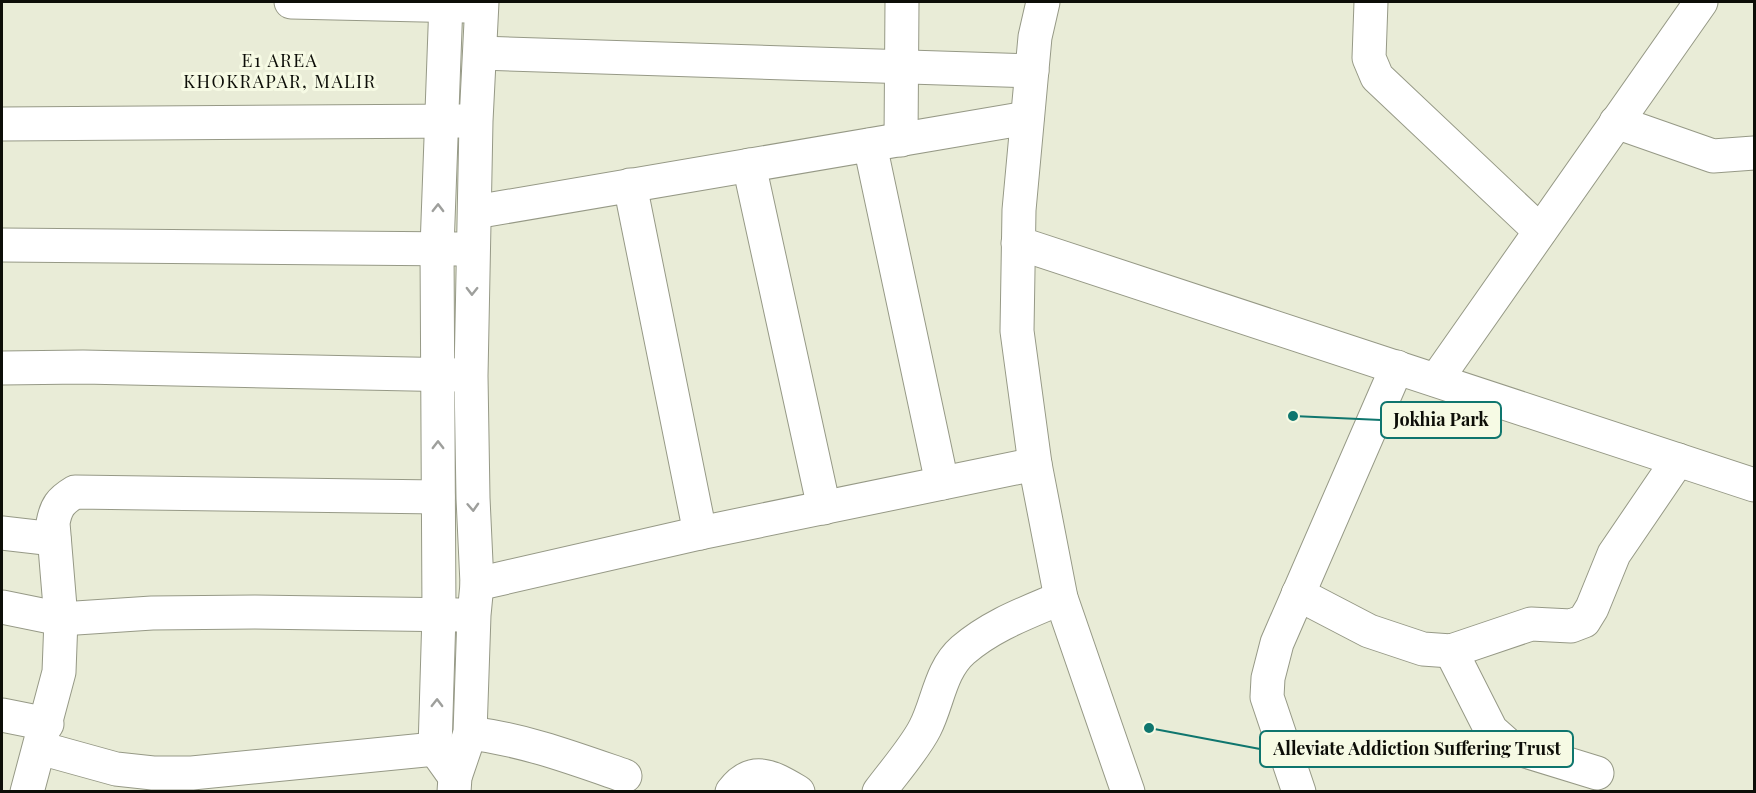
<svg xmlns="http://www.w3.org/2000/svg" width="1756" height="793" viewBox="0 0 1756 793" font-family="'Playfair Display',serif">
<rect width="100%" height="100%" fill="#e9ecd7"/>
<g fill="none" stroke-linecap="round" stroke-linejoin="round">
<defs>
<g id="minor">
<polyline points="291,2 466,6"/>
<polyline points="446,2 437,248 439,614 435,749 455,777"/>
<polyline points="1043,2 1035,37 1019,210 1017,331 1035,464 1061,598 1128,792"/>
<polyline points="1371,2 1369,58 1377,77 1540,231"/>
<polyline points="480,53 1032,71"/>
<polyline points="1616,122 1713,156 1754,153"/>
<polyline points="2,124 462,121"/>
<polyline points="901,140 902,2"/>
<polyline points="870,145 942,483"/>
<polyline points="749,165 824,508"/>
<polyline points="630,185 700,533"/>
<polyline points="475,212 1027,118"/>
<polyline points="1018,243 1754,485"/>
<polyline points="2,245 459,249"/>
<polyline points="2,368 83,367 459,375"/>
<polyline points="1436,380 1701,2"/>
<polyline points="2,533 54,539"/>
<polyline points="477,584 700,533 1035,464"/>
<polyline points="1298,594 1369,631 1423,649 1451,651 1531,624 1571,626 1584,621 1592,608 1614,554 1678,460"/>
<polyline points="2,607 61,619 152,613 255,612 460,615"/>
<polyline points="1451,651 1491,730 1509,746 1597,773"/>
<polyline points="2,715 47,724"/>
<path d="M470 733C525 740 573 758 625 776"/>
<polyline points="40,748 116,769 153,773 192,773 435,749"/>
<path d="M27 792 59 672 61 619 53 523C56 507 60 501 75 492L438 497"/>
<polyline points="454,792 455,777 470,733 474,615 477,584 473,498 471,376 476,121 482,2"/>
<path d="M732 792C753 764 774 778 798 792"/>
<path d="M879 792C893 773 915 748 925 728 938 703 940 670 963 650 992 625 1026 613 1061 598"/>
<polyline points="1299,792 1267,697 1268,678 1277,643 1397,367"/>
</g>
</defs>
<use href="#minor" stroke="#969986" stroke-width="35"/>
<use href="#minor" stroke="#fff" stroke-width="33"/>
</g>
<defs><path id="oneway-chevron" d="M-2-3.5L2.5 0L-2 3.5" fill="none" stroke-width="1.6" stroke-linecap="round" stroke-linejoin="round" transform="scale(1.5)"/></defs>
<g stroke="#9e9f9c">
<use href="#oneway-chevron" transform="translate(438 208) rotate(-89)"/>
<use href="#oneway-chevron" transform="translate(472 291) rotate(91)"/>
<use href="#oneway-chevron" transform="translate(438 445) rotate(-90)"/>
<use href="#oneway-chevron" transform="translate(473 507) rotate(87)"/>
<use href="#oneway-chevron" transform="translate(437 703) rotate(-89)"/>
</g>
<g text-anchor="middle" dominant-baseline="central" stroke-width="6" stroke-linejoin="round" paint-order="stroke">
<g font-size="18" letter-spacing="1.5" fill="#0d0e08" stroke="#f6fae4">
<text x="280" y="60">E1 AREA<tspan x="280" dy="21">KHOKRAPAR, MALIR</tspan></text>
</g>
</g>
<path fill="none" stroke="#0f766e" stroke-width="2" d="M1293 416L1381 420M1149 728L1260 749"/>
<g fill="#0f766e" stroke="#f6fae4" stroke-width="2">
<circle cx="1293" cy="416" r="6"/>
<circle cx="1149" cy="728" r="6"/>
</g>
<g fill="#f6fae4" stroke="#0f766e" stroke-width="2">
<rect x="1381" y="402" width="120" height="36" rx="6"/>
<rect x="1260" y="731" width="313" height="36" rx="6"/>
</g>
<g font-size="18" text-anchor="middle" font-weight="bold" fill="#0d0e08">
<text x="1441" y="426">Jokhia Park</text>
<text x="1417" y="755">Alleviate Addiction Suffering Trust</text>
</g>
<rect width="1756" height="793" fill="none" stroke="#0d0e08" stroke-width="6"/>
</svg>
